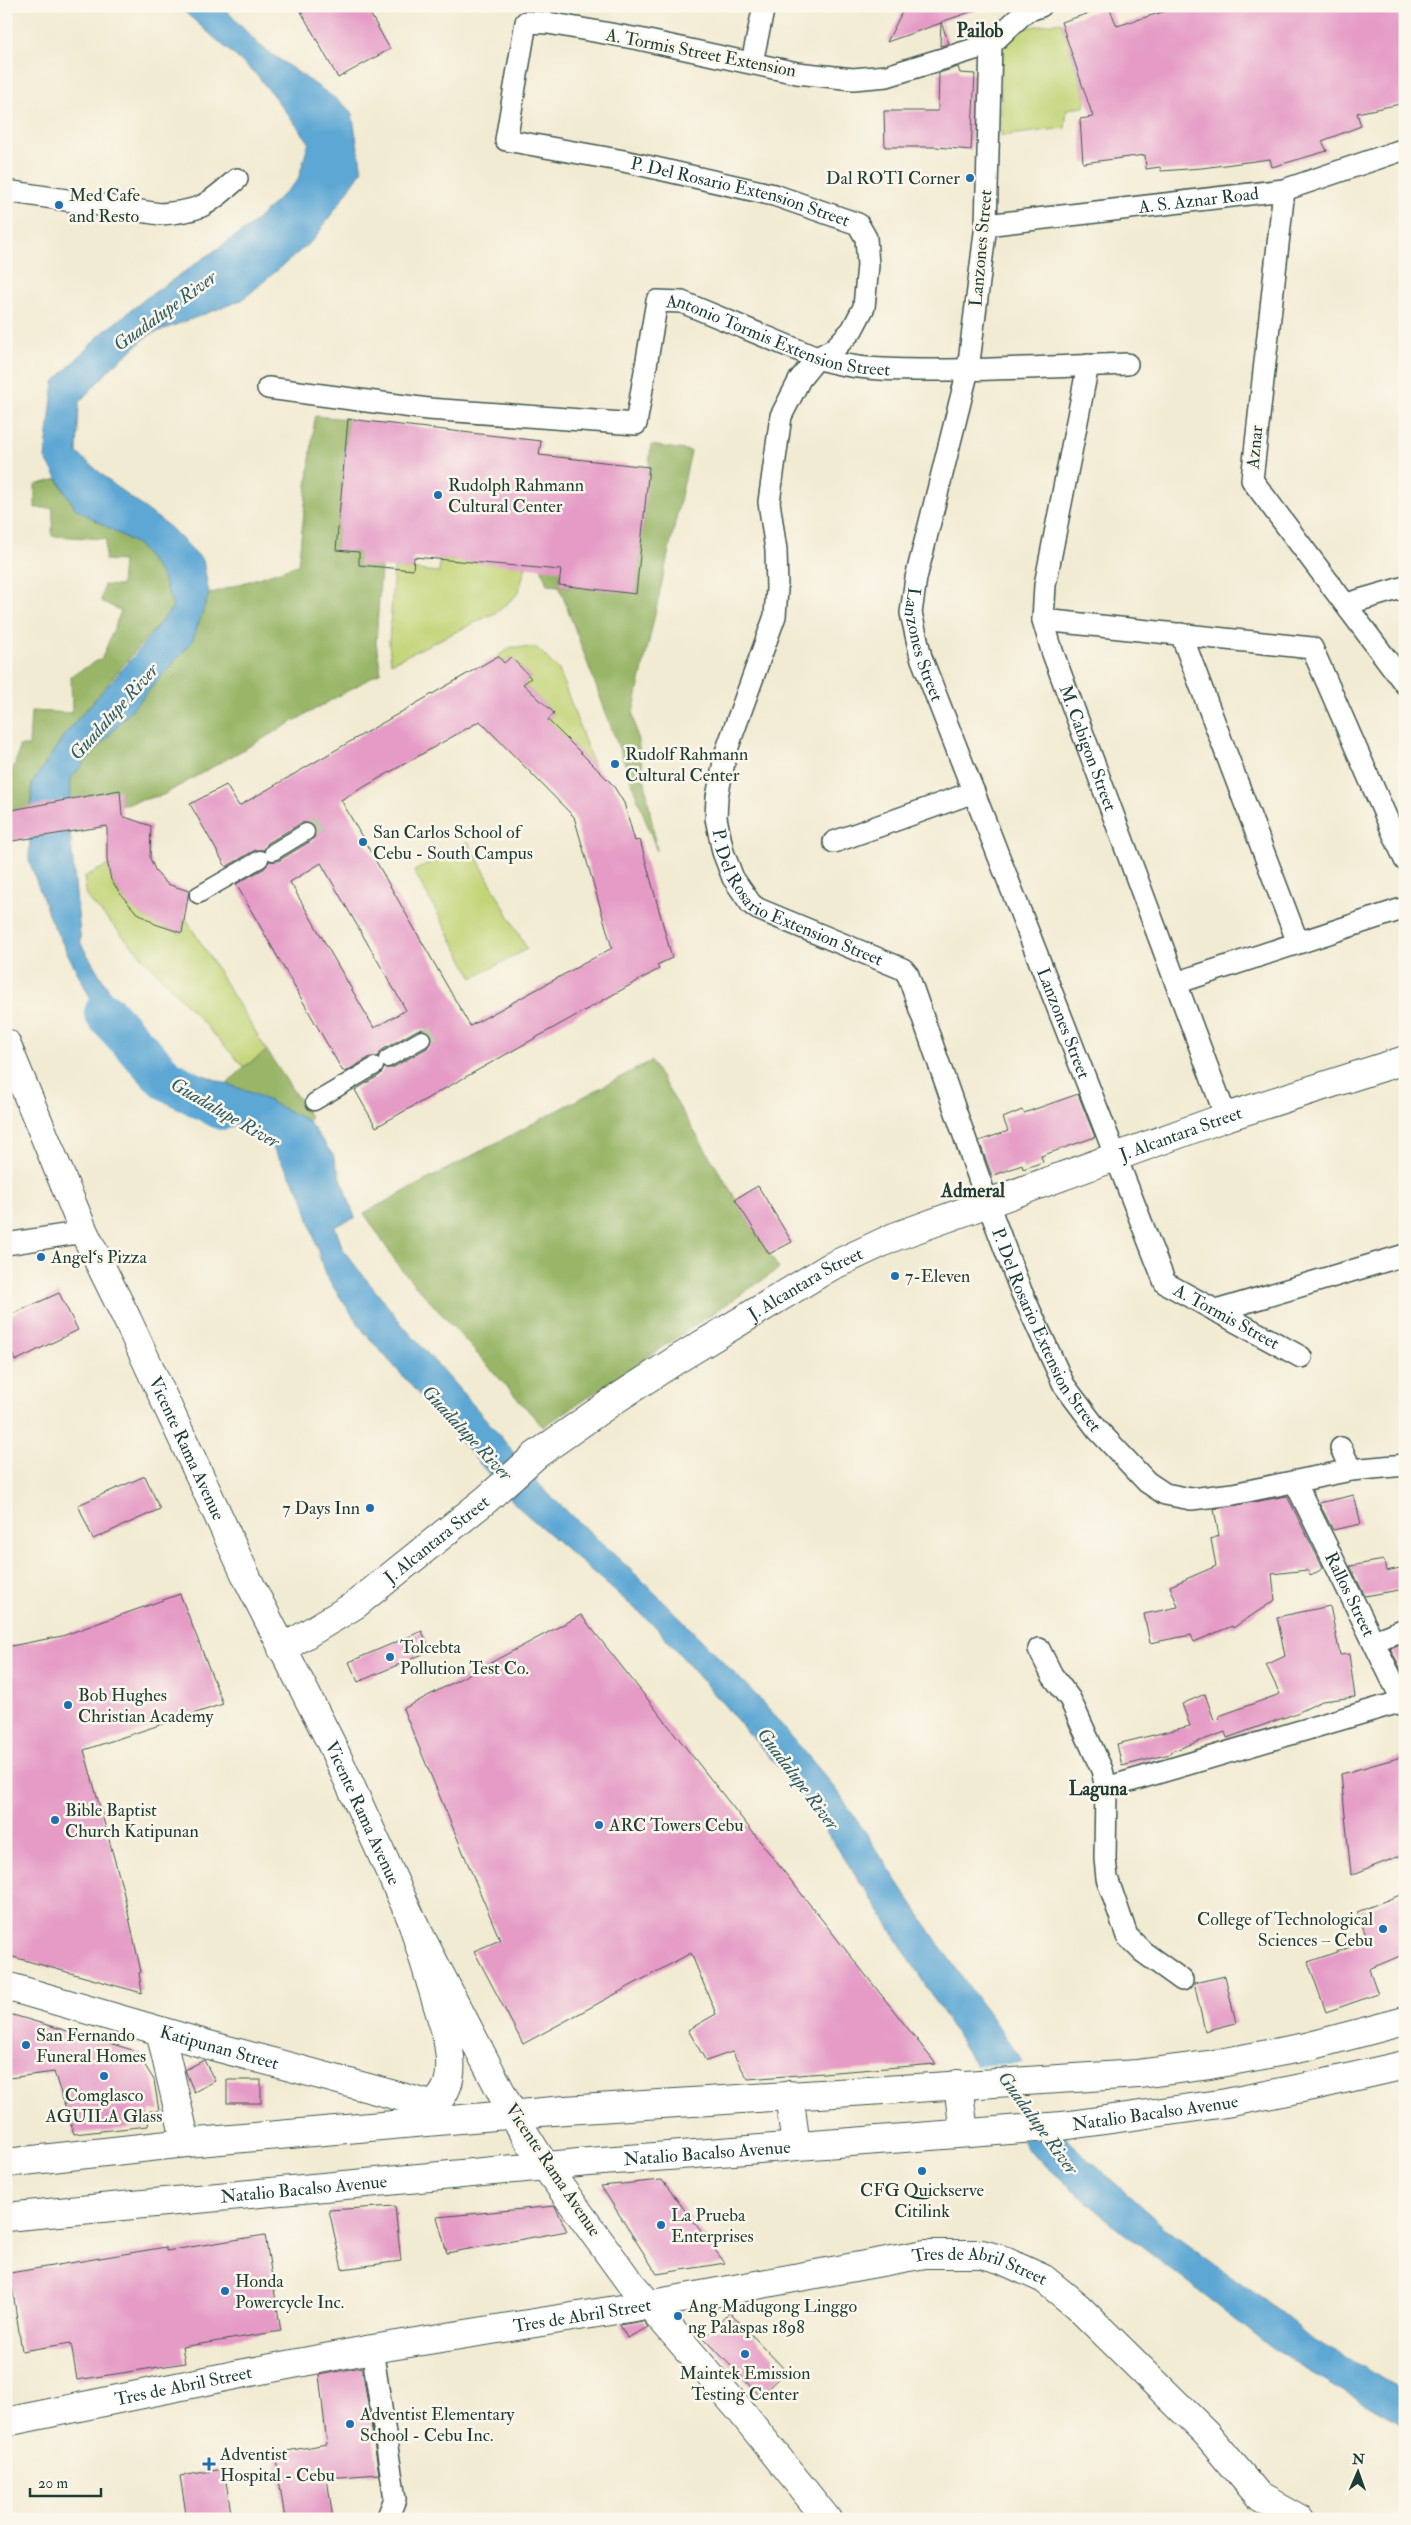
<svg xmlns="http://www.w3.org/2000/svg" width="1411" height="2525" viewBox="0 0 1411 2525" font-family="'IM FELL Double Pica',serif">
<rect width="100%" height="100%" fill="#fbf7ec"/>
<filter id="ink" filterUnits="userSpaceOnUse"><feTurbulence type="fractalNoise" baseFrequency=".02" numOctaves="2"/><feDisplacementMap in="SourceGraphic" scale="10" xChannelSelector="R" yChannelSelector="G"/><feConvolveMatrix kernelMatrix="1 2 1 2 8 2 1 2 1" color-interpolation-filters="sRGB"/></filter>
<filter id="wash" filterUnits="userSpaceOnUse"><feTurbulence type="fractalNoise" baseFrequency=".0096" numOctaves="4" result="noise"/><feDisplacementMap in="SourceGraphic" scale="20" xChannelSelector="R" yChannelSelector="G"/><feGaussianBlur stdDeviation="1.12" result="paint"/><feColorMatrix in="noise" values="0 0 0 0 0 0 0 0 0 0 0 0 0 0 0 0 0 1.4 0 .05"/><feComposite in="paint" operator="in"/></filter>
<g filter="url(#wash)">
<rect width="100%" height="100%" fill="#f2ebd3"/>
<g fill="#c2d477" stroke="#708856">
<polygon points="1061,22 1086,97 1084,107 1067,109 1065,128 1001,136 1001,52 1019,29"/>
<polygon points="440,559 526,566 518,594 497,612 391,663 389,643 394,568 439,572"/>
<polygon points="512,647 537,648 559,670 594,767 548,720 554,713 523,684 531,678 511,657 504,663 498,656"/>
<polygon points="468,842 527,949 473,978 414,871"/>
<path d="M108 865C117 905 145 921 181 933L185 917 267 1051 244 1067 87 897 84 877Z"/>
</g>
<g fill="#99b668" stroke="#5c7a4e">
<polygon points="315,416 348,419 336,549 359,552 381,567 376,643 381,672 163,795 121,805 120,791 70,799 71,778 192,642 209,594 298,565"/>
<polygon points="651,445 691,451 633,713 657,851 559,586 547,585 541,567 553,456 572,459 559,585 636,593"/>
<path d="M57 479 75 508 138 545 161 574 173 607 65 734 32 784 30 807 6 811C6 798 8 786 11 774 14 764 19 757 19 746H29L31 711 72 713 71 676 102 658 121 611 101 601 104 585 121 586 123 561 105 560 106 539 52 536 53 508H35V485Z"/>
<polygon points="267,1051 311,1118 308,1121 257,1095 227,1084 244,1067"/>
<polygon points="651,1061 779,1269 543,1427 400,1268 364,1213"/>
</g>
<polygon fill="#5da7d4" stroke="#3e7284" points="178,6 222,6 259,45 343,104 352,113 362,171 314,239 242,300 149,335 112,367 79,402 77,453 118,488 171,528 203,560 209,594 192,642 71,778 70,832 81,944 122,1012 179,1066 257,1095 308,1121 333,1155 355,1218 335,1226 343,1250 405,1328 491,1425 545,1491 645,1583 757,1696 837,1790 940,1946 1021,2059 1069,2142 1164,2227 1275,2308 1314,2340 1405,2391 1405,2426 1277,2352 1116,2227 1028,2150 873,1901 799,1791 655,1626 518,1507 364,1332 325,1275 302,1195 269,1142 172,1084 92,1001 50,919 29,860 32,784 65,734 134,656 173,607 161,574 138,545 75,508 45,458 54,382 100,335 145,299 250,226 298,180 309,142 258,76"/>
<polygon fill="#f2ebd3" points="1024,2063 1067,2135 1018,2139 973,2066"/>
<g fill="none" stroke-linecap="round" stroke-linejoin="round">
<polyline stroke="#5da7d4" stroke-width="42" points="105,1013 166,1079 222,1109"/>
</g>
<g id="blocks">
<g fill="#e59bc6" fill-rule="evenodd">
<polygon points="298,6 366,6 390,49 338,78"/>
<polygon points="905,6 979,6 979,9 941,22 949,44 940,46 941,23 887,42"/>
<polygon points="1168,6 1405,6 1405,103 1357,113 1361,126 1322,141 1327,151 1272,167 1270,159 1202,168 1161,171 1160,167 1146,169 1145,155 1083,163 1080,119 1093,117 1061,22 1109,7 1117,26 1169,10"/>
<polygon points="958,67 960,73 975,74 971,150 936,147 885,147 884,111 938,111 939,73"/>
<polygon points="348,419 541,441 539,455 649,467 636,594 559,585 561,570 414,557 413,570 359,565 359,552 336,550"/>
<path d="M498 656 504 663 511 657 531 678 523 684 554 713 548 720 613 785 624 803 635 841 640 840 672 958 657 965 659 969 376 1127 355 1090 380 1075 384 1068H392L427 1048 432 1040 430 1034 423 1029 417 1030 382 1050 378 1057H370L345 1072 342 1070 236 884 265 868 269 861H278L311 841 315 836V827L310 823H301L268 843 264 850H255L226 867 190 804 226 785 239 806ZM480 721 574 817 612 948 470 1026 341 800ZM321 863 406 1010 374 1028 290 882Z"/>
<polygon points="120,790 122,816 151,826 150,858 156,872 167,884 189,891 182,933 155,924 135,911 122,896 111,880 107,860 107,826 6,842 6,811"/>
<polygon points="1078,1094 1095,1137 1041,1156 1043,1162 1023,1169 1022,1165 992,1176 979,1141 1008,1131 1003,1118 1022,1110 1024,1113"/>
<polygon points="758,1186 792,1242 769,1254 735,1199"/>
<polygon points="59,1293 78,1330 15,1361 6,1338 6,1317"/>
<polygon points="145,1476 160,1509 93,1539 78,1505"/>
<polygon points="1354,1495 1361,1524 1333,1530 1319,1503"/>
<polygon points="1287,1496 1323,1568 1311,1576 1307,1570 1272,1574 1275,1600 1233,1628 1232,1626 1194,1642 1191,1635 1150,1643 1144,1614 1178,1607 1170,1586 1216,1566 1211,1539 1219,1536 1214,1509"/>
<polygon points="1384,1560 1386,1571 1405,1567 1405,1589 1365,1596 1350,1566"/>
<polygon points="180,1594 223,1704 84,1750 123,1890 141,1972 139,1973 142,1993 6,1955 6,1647 62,1636"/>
<polygon points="1330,1606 1340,1655 1349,1654 1355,1697 1322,1701 1297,1713 1227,1738 1225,1732 1170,1752 1170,1754 1122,1766 1117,1744 1190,1726 1182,1704 1205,1694 1214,1720 1220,1719 1219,1716 1280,1694 1266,1665 1285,1656 1277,1617"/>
<polygon points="581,1615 936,2064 748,2079 732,2052 706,2061 688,2030 716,2014 691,1953 523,2044 474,1951 500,1940 403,1709"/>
<polygon points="422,1631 430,1651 358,1682 349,1662"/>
<polygon points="1405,1642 1405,1677 1390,1648"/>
<polygon points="1405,1756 1405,1854 1351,1875 1341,1774"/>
<polygon points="1405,1893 1405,1954 1369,1969 1378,1994 1326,2012 1308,1962 1368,1941 1357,1912"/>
<polygon points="1225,1976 1236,2023 1205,2031 1194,1983"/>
<polygon points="6,2013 136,2051 154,2080 159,2111 150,2111 148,2126 74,2134 54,2072 9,2078 6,2067"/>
<polygon points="204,2060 215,2081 194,2092 185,2070"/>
<rect x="227" y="2080" width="34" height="23"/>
<polygon points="662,2180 725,2263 657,2274 601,2186"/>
<polygon points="395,2206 401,2261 342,2269 329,2210"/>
<polygon points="555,2206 567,2231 447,2253 437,2217"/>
<polygon points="265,2235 281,2331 182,2347 185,2363 77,2380 71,2343 22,2351 10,2273 166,2247 166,2251"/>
<polygon points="730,2312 786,2371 760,2396 704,2338"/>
<polygon points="643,2321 648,2327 627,2338 620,2325"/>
<polygon points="362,2367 379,2474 327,2478 333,2519 285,2519 275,2453 327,2444 319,2375"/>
<polygon points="224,2469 232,2519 187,2519 180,2476"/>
</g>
</g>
</g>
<g filter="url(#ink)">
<use href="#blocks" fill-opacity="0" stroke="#3f574c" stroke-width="1"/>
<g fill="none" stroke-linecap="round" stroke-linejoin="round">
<g stroke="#c8c8b3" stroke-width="16" stroke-dasharray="16 8" stroke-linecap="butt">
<polyline points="306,832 319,824"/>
<polyline points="422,1039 434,1032"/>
</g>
<defs>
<g id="pedestrian">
<polyline points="273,852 306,832"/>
<polyline points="198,895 260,859"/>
<polyline points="387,1059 422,1039"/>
<polyline points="314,1102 375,1066"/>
</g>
<g id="minor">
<path id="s1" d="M1041 6 1026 11 991 44 887 76 853 79 797 73 639 39 548 23 526 22 506 140 624 161 774 195 858 224 866 238 868 265 864 307 852 330 834 349 817 358 800 379 781 416 769 502 776 550 777 589 775 616 726 752 717 797 716 818 723 852 733 878 751 904 758 909 903 969 908 975 988 1204 1021 1291 1064 1385 1097 1429 1147 1482 1165 1494 1191 1499 1233 1494 1351 1470 1405 1465"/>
<path id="s2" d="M991 44 986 225 968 370 916 578 911 613 921 657 1165 1283 1301 1357"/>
<polyline points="752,62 764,6"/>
<polyline points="1284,190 1252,480 1405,684"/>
<path d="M6 191 160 214C202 211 206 206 237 179"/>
<path id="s3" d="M986 225 1284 190 1405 149"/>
<path id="s4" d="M1088 365 1045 585 1043 620 1052 651 1226 1117"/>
<path id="s5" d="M268 388 428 409 636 424 657 301 682 302 817 358C857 371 897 370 939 370 1001 370 1064 366 1127 364"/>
<polyline points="1346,604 1405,587"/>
<polyline points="1043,620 1312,648 1405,860"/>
<polyline points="1181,634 1298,943"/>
<polyline points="834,842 974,792"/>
<polyline points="1176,983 1405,908"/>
<polyline points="6,1244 84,1232"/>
<polyline points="1216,1311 1405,1255"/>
<polyline points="1341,1448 1351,1470"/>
<path id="s6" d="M1295 1482 1405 1706"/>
<polyline points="1374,1641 1405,1629"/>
<polyline points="1039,1649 1052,1675 1070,1699 1102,1770 1106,1788 1105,1859 1107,1878 1127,1936 1143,1952 1182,1980"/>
<polyline points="1106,1788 1403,1701"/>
<polyline points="372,2349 395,2499 387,2519"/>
</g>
<g id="tertiary">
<path id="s7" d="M282 1649 355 1605 487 1499 536 1455 613 1401 676 1360 830 1267 894 1237 1226 1117 1405 1060"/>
<polyline points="545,2166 628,2280 739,2409 827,2519"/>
<path id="s8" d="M6 2422 235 2375 372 2349 647 2305 925 2254H982L1000 2259 1044 2279 1077 2306 1206 2433 1259 2496 1300 2519"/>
</g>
<g id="secondary">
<path id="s9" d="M6 1043 84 1232 127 1319 248 1580 330 1741 411 1918 513 2115 545 2166"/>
<path id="s10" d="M6 1986 205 2044 435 2106"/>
</g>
<g id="primary">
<polyline points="160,2031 186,2143"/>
<polyline points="958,2084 964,2133"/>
<polyline points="789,2095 796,2145"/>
<path d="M410 2123C451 2098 456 2079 446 2033L411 1918"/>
<polyline points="6,2163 186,2143 565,2110 1138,2074 1209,2065 1306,2047 1405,2021"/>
<path id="s11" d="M6 2217 589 2162 1062 2126 1226 2103 1317 2085 1405 2065"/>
</g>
</defs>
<use href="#pedestrian" stroke="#3f574c" stroke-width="19"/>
<use href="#minor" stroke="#3f574c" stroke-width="24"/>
<use href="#tertiary" stroke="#3f574c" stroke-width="30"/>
<use href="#secondary" stroke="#3f574c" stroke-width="30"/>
<use href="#primary" stroke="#3f574c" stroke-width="30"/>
<use href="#pedestrian" stroke="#fff" stroke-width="16"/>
<use href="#minor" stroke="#fff" stroke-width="21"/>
<use href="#tertiary" stroke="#fff" stroke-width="28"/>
<use href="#secondary" stroke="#fff" stroke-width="28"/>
<use href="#primary" stroke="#fff" stroke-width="28"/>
</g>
</g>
<g fill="#1f6fb2" stroke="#fbf7ec" stroke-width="2">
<circle cx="970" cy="178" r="5"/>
<circle cx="59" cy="205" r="5"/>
<circle cx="438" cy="495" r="5"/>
<circle cx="615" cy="764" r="5"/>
<circle cx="363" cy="842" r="5"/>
<circle cx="41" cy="1257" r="5"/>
<circle cx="895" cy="1276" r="5"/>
<circle cx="370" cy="1508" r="5"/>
<circle cx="390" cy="1657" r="5"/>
<circle cx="68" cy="1705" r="5"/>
<circle cx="55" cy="1820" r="5"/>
<circle cx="599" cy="1825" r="5"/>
<circle cx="1383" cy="1929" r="5"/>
<circle cx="26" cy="2045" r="5"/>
<circle cx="104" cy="2076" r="5"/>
<circle cx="922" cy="2171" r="5"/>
<circle cx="661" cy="2225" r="5"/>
<circle cx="225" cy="2291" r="5"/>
<circle cx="678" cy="2316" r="5"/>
<circle cx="745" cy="2354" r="5"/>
<circle cx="350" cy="2424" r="5"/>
<path d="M206.5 2456.5h5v5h5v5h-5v5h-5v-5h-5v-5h5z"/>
</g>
<g text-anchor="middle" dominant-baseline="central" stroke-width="5" stroke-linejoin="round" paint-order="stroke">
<g font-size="18" fill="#1f3d34" stroke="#fbf7ec">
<text transform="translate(701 53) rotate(11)">A. Tormis Street Extension</text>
<text stroke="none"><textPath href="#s1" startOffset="899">P. Del Rosario Extension Street</textPath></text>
<text stroke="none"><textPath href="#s3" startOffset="214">A. S. Aznar Road</textPath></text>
<text transform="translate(981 248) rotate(-85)">Lanzones Street</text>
<text stroke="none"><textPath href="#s5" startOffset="622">Antonio Tormis Extension Street</textPath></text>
<text transform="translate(1255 447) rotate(-85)">Aznar</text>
<text stroke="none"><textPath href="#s2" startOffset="610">Lanzones Street</textPath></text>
<text stroke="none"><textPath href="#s4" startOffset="395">M. Cabigon Street</textPath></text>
<text stroke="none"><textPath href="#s1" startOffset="1784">P. Del Rosario Extension Street</textPath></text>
<text stroke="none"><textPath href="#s2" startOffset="1015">Lanzones Street</textPath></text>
<text stroke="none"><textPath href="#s7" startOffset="1045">J. Alcantara Street</textPath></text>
<text stroke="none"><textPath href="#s7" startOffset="640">J. Alcantara Street</textPath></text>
<text stroke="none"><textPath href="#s2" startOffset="1364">A. Tormis Street</textPath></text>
<text stroke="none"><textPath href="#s1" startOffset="2309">P. Del Rosario Extension Street</textPath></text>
<text stroke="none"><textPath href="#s9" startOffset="444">Vicente Rama Avenue</textPath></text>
<text stroke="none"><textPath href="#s7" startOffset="190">J. Alcantara Street</textPath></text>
<text stroke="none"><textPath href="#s6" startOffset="125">Rallos Street</textPath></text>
<text stroke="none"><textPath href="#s9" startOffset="849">Vicente Rama Avenue</textPath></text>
<text stroke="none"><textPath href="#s10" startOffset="222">Katipunan Street</textPath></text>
<text stroke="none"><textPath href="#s11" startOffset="1154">Natalio Bacalso Avenue</textPath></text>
<text stroke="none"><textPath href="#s11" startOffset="704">Natalio Bacalso Avenue</textPath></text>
<text transform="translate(553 2170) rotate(56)">Vicente Rama Avenue</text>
<text stroke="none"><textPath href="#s11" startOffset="299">Natalio Bacalso Avenue</textPath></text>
<text stroke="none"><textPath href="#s8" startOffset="991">Tres de Abril Street</textPath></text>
<text stroke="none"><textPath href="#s8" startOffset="586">Tres de Abril Street</textPath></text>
<text stroke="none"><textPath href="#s8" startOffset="181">Tres de Abril Street</textPath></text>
</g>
<g font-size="18" fill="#1f3d34" stroke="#fbf7ec" text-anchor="start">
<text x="960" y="178" text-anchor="end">Dal ROTI Corner</text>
<text x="69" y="195">Med Cafe<tspan x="69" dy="21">and Resto</tspan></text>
<text x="448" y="485">Rudolph Rahmann<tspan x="448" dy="21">Cultural Center</tspan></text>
<text x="625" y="754">Rudolf Rahmann<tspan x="625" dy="21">Cultural Center</tspan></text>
<text x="373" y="832">San Carlos School of<tspan x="373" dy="21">Cebu - South Campus</tspan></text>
<text x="51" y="1257">Angel‘s Pizza</text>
<text x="905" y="1276">7-Eleven</text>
<text x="360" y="1508" text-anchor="end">7 Days Inn</text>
<text x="400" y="1647">Tolcebta<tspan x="400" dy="21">Pollution Test Co.</tspan></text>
<text x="78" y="1695">Bob Hughes<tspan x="78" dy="21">Christian Academy</tspan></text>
<text x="65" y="1810">Bible Baptist<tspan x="65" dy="21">Church Katipunan</tspan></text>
<text x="609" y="1825">ARC Towers Cebu</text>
<text x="1373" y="1919" text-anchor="end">College of Technological<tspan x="1373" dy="21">Sciences – Cebu</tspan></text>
<text x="36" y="2035">San Fernando<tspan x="36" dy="21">Funeral Homes</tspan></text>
<text x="104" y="2095" text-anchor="middle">Comglasco<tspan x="104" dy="21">AGUILA Glass</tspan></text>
<text x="922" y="2190" text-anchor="middle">CFG Quickserve<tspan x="922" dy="21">Citilink</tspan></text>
<text x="671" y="2215">La Prueba<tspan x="671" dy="21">Enterprises</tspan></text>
<text x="235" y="2281">Honda<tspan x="235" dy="21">Powercycle Inc.</tspan></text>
<text x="688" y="2306">Ang Madugong Linggo<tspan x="688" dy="21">ng Palaspas 1898</tspan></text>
<text x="745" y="2373" text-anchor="middle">Maintek Emission<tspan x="745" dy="21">Testing Center</tspan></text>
<text x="360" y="2414">Adventist Elementary<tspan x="360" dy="21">School - Cebu Inc.</tspan></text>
<text x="220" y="2454">Adventist<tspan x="220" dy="21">Hospital - Cebu</tspan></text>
</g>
<g font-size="19" font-weight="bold" fill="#1f3d34" stroke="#fbf7ec">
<text x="980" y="31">Pailob</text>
<text x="973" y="1191">Admeral</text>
<text x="1098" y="1789">Laguna</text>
</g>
<g font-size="19" font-style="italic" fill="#325d64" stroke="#fbf7ec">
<text transform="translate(165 311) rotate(-36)">Guadalupe River</text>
<text transform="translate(114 712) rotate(-48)">Guadalupe River</text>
<text transform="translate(225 1113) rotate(30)">Guadalupe River</text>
<text transform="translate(467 1433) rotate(47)">Guadalupe River</text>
<text transform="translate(798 1779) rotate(53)">Guadalupe River</text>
<text transform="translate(1038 2123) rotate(54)">Guadalupe River</text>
</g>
</g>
<rect width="1411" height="2525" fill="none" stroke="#fbf7ec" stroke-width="25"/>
<g transform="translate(1358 2472) rotate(2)" stroke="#fbf7ec" stroke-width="4" paint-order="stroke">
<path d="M0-4L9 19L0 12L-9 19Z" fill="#1f3d34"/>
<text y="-8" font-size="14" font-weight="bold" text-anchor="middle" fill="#1f3d34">N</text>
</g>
<path d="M30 2488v8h71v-8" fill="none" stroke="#1f3d34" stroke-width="2.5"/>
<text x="38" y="2488" font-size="15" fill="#1f3d34" stroke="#fbf7ec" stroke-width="4" paint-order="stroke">20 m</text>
</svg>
